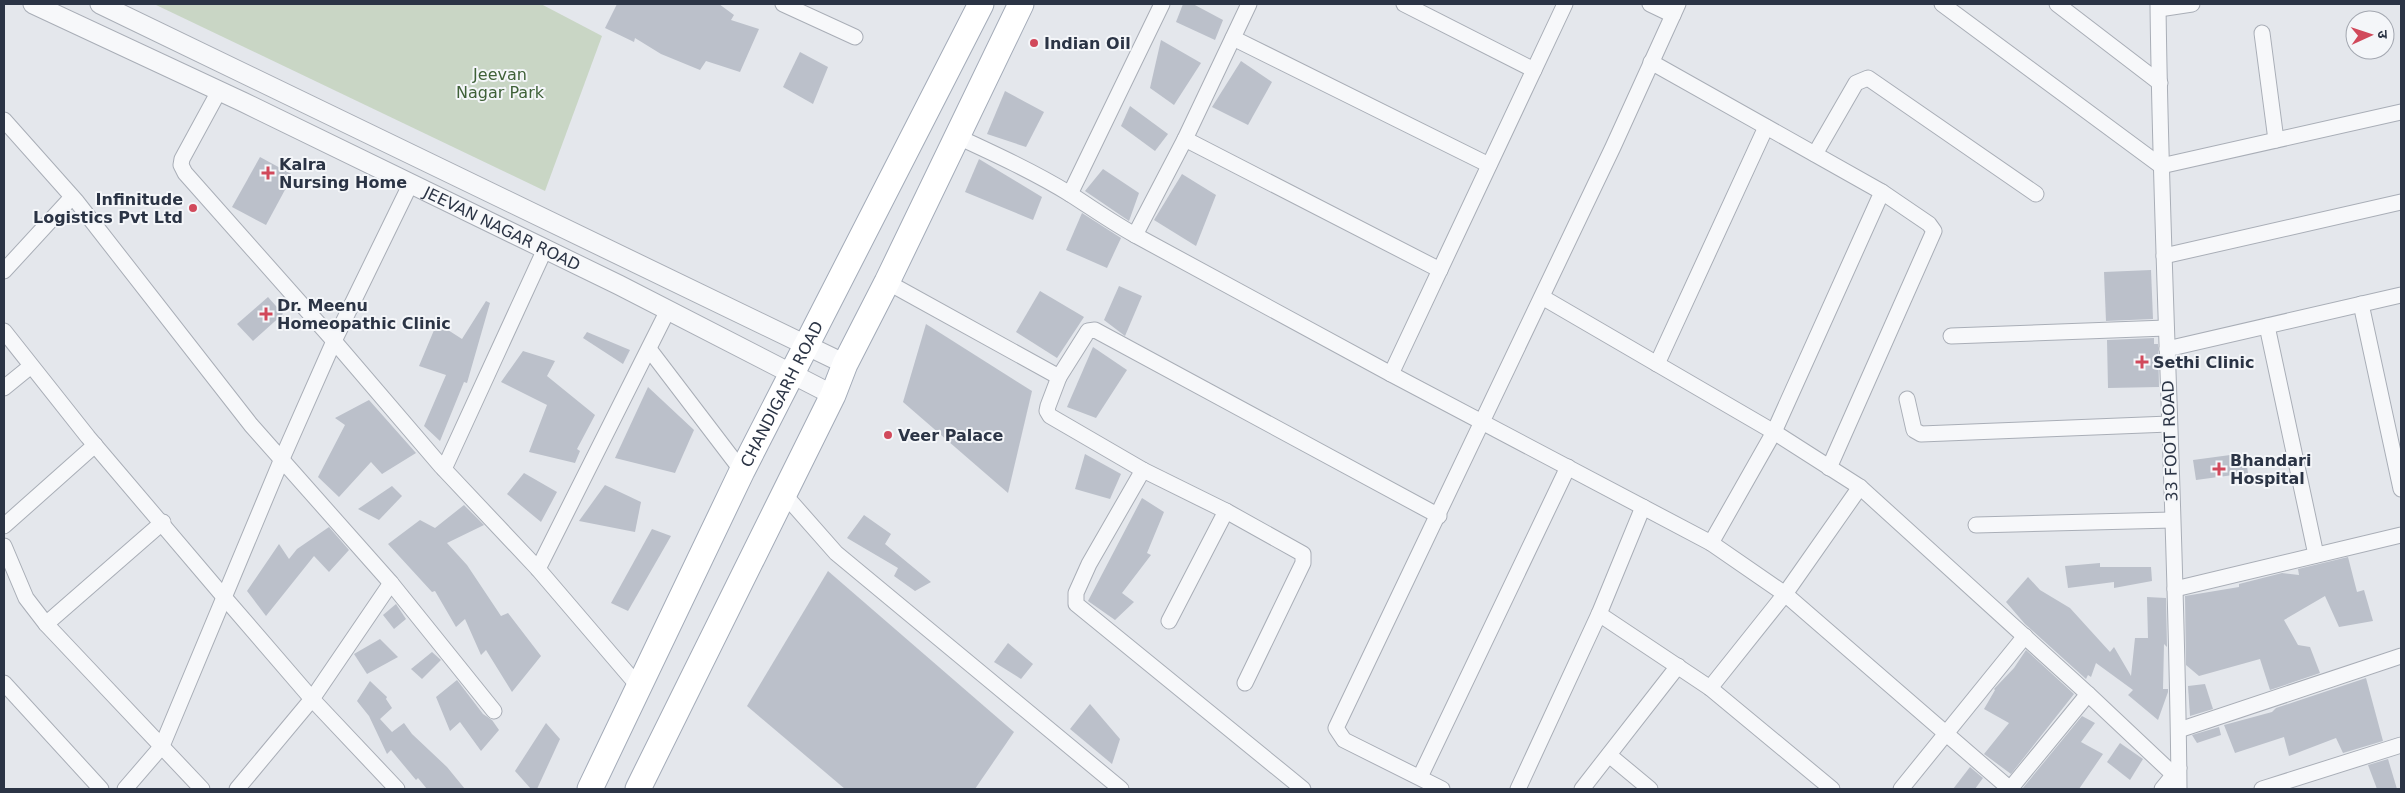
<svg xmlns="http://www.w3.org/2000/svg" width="2405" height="793" viewBox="0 0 2405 793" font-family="'DejaVu Sans','Noto Sans Devanagari',sans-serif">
<rect width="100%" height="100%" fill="#e4e7ec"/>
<polygon fill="#c9d6c5" points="154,4 541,4 602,36 545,191"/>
<g fill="#bbc0ca">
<polygon points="617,4 719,4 734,15 731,20 759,29 740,72 706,61 700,70 661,54 635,38 634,42 605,28"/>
<polygon points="1183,4 1193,4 1223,20 1215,40 1176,22"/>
<polygon points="1161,40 1201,63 1174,105 1150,88"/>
<polygon points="800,52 828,67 813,104 783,87"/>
<polygon points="1241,61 1272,82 1248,125 1212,107"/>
<polygon points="1005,91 1044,112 1026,147 987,134"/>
<polygon points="1130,106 1168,134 1155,151 1121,126"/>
<polygon points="260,157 293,175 266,225 232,207"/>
<polygon points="979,159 1042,197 1033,220 965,192"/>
<polygon points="1103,169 1139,193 1129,221 1085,191"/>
<polygon points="1182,174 1216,195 1196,246 1154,220"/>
<polygon points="1082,213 1121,238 1107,268 1066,250"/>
<polygon points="2151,270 2153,319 2106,321 2104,272"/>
<polygon points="1119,286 1142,296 1125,336 1104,320"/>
<polygon points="1040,291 1084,317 1057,358 1016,332"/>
<polygon points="268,297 283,314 253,341 237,324"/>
<polygon points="486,301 490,303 467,383 464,382 440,441 424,426 446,375 419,366 437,323 462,339"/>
<polygon points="926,324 1032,391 1008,493 903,402"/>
<polygon points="587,332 630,350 623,364 583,338"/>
<polygon points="2154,338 2154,344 2158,344 2159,387 2108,388 2107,340"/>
<polygon points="1093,347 1127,370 1096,418 1067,407"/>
<polygon points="523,351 555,361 547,376 595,415 577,449 580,451 575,463 529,452 547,405 501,382"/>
<polygon points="648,387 694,430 675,473 615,458"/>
<polygon points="369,400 416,453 382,474 371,462 339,497 318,477 345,425 335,418"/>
<polygon points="2245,453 2248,473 2196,480 2193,460"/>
<polygon points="1085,454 1121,474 1110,499 1075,489"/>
<polygon points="524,473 557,492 541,522 507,494"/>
<polygon points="605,485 641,502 635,532 579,521"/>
<polygon points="392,486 402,496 379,520 358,509"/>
<polygon points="1142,498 1164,512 1147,553 1151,555 1122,593 1134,602 1115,620 1088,601"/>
<polygon points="464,505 484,525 447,543 467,565 501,616 508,613 541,656 512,692 486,650 481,655 465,619 456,627 435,591 432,592 388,544 420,520 435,528"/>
<polygon points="864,515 891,534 885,544 931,582 915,591 894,576 898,568 847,538"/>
<polygon points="329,527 349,550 329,572 314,556 266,616 247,591 279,544 289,559 297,549"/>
<polygon points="652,529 671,536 628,611 611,603"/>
<polygon points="2348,557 2357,592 2364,590 2373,621 2339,627 2325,596 2284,620 2298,645 2310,647 2320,673 2270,690 2260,659 2199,676 2186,665 2185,596 2239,587 2239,584 2282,573 2299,575 2298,569"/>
<polygon points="2100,563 2100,567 2151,567 2152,581 2114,588 2114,582 2068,588 2065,566"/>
<polygon points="828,571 1014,732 975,789 845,789 747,706"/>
<polygon points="2028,577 2040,590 2070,608 2110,652 2114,647 2131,676 2135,638 2148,638 2147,597 2166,598 2167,647 2164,644 2163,689 2168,689 2168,692 2158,720 2128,695 2133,690 2096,663 2091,677 2088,675 2086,679 2025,624 2006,602"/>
<polygon points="396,604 406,619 394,629 383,615"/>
<polygon points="380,639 398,657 367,674 354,654"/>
<polygon points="1008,643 1033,664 1021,679 994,662"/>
<polygon points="2026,650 2074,694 2011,774 1984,754 2009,723 1984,709 1995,690 1994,689 2014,668"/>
<polygon points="432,652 441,660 422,679 411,669"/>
<polygon points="2366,678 2383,741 2343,753 2336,738 2289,756 2284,737 2235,753 2224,725 2272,712 2276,708"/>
<polygon points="457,680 483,714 492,720 499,730 481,751 460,722 450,731 436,697"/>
<polygon points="370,681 387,697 386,699 392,708 380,719 392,732 404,723 412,734 447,767 465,789 427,789 418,778 416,780 391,750 387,754 369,716 357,701"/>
<polygon points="2205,684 2213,709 2190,716 2188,686"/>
<polygon points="1090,704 1120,739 1112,764 1070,729"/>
<polygon points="2082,716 2095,723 2081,742 2103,754 2079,789 2022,789"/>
<polygon points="546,723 560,739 537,789 531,789 515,771"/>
<polygon points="2219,727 2221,735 2197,743 2192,735"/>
<polygon points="2120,743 2143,759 2130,780 2107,762"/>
<polygon points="2388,759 2397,789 2377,789 2368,765"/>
<polygon points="1970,767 1983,778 1975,789 1953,789"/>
</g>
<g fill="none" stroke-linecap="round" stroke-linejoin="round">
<defs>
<g id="minor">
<polyline points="783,4 855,37"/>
<polyline points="1404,4 1534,70"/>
<polyline points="1650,4 1673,15"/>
<polyline points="1942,4 2161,166 2401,112"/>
<polyline points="2057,4 2160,83"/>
<path d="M2158 4C2161 266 2177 527 2179 789"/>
<polyline points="2159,9 2192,4"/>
<polyline points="2262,33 2276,140"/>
<polyline points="1233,38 1489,165"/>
<polyline points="1651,62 1882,192 1774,432 1711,543"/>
<polyline points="219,91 182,159 181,165 185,173 334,341 441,466 538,569 639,687"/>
<polyline points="4,120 77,202 251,425 391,583 494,711"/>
<path d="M956 136C995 154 1034 172 1070 194 1092 208 1113 223 1135 235L1391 374 1711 543 1785 594 2010 789"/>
<polyline points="1185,139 1440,270"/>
<polyline points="1815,154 1856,83 1868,78 2036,194"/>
<polyline points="1070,194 1162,4"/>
<polyline points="1135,235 1185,139 1249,4"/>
<polyline points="2164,256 2401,202"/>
<polyline points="4,271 72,197"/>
<polyline points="887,282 1059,377 1088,331 1095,330 1439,516"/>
<polyline points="1542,297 1774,432 1860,487 2088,694 2010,789"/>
<polyline points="2361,304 2401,489"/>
<polyline points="2267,326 2316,555"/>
<polyline points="4,331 88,437 224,597 312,699 397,789"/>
<polyline points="1951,336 2166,328"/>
<polyline points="649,349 742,471"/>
<polyline points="2167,349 2401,295"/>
<polyline points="1657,364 1766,127"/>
<polyline points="1391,374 1565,4"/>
<polyline points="1059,377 1048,406 1047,411 1050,416 1143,470 1089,564 1076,593 1076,604 1303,789"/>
<polyline points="4,388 31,366"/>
<polyline points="1907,399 1914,430 1921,434 2169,424"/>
<polyline points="1829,468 1934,231 1929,224 1882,192"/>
<polyline points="444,469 545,249"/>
<polyline points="1143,470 1226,511 1303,554 1303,563 1245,683"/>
<polyline points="784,494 836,553 1121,789"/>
<polyline points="1976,525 2172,520"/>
<polyline points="4,526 95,445"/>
<polyline points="4,546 26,598 46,624 202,789"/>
<polyline points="538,569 668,310"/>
<polyline points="2175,589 2401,535"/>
<polyline points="1599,614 1710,688 1832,789"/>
<polyline points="1169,621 1226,511"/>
<polyline points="46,624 163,522"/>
<polyline points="4,683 101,789"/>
<polyline points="1710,688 1785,594 1860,487"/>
<polyline points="2088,694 2174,775"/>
<polyline points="2179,730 2401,656"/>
<polyline points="1609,755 1650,789"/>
<polyline points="1420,777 1568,467"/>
<polyline points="125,789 162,746 281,461 334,341 410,185"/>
<polyline points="237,789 312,699 391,583"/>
<polyline points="1442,789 1344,740 1336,728 1613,147 1678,4"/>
<polyline points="1518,789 1599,614 1643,507"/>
<polyline points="1582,789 1678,666"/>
<polyline points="1901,789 2025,636"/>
<polyline points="2162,789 2179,768"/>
<polyline points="2262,789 2401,745"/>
</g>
<g id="tertiary">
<path id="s1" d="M33 4 243 102 619 285 833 395"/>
<polyline points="100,4 845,364"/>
</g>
<g id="primary">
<path id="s2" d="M590 789 742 471 981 4"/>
<polyline points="638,789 784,494 833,395 845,364 887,282 1021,4"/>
</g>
</defs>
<use href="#minor" stroke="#a9aeb7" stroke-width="17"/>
<use href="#tertiary" stroke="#a9aeb7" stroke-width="21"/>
<use href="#primary" stroke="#a3abb8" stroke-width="27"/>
<use href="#minor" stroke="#f7f8fa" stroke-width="15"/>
<use href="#tertiary" stroke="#f7f8fa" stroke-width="19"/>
<use href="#primary" stroke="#fff" stroke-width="25"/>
</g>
<g fill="#d1495b" stroke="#f4f6f9" stroke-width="2">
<circle cx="1034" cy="43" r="5"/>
<path d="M265.5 165.5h5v5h5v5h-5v5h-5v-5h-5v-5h5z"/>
<circle cx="193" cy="208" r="5"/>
<path d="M263.5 306.5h5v5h5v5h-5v5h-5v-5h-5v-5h5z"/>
<path d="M2139.5 354.5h5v5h5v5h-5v5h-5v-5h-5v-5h5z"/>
<circle cx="888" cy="435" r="5"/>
<path d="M2216.5 461.5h5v5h5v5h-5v5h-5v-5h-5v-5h5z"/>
</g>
<g text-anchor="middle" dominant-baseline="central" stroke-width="4" stroke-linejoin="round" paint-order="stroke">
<g font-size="16" font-weight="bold" fill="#2b3445" stroke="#f4f6f9" text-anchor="start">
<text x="1044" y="43">Indian Oil</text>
<text x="279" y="164">Kalra<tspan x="279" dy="18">Nursing Home</tspan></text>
<text x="183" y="199" text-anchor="end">Infinitude<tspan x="183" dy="18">Logistics Pvt Ltd</tspan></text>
<text x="277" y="305">Dr. Meenu<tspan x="277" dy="18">Homeopathic Clinic</tspan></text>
<text x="2153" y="362">Sethi Clinic</text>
<text x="898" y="435">Veer Palace</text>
<text x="2230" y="460">Bhandari<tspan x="2230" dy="18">Hospital</tspan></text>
</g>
<g font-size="16" fill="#3f6138" stroke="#f4f6f9">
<text x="500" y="74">Jeevan<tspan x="500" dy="18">Nagar Park</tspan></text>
</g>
<g font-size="16" fill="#2b3445" stroke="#f4f6f9">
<text stroke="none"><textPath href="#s1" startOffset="520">JEEVAN NAGAR ROAD</textPath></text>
<text stroke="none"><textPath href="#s2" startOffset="439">CHANDIGARH ROAD</textPath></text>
<text transform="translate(2170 441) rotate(-92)">33 FOOT ROAD</text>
</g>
</g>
<rect width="2405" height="793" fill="none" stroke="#2b3445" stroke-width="10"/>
<g transform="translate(2370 35) rotate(87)"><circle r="24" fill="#f4f6f9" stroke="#a4a8b1"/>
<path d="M0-4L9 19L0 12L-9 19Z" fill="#d1495b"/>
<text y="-8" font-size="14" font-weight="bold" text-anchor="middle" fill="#2b3445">उ</text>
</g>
</svg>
